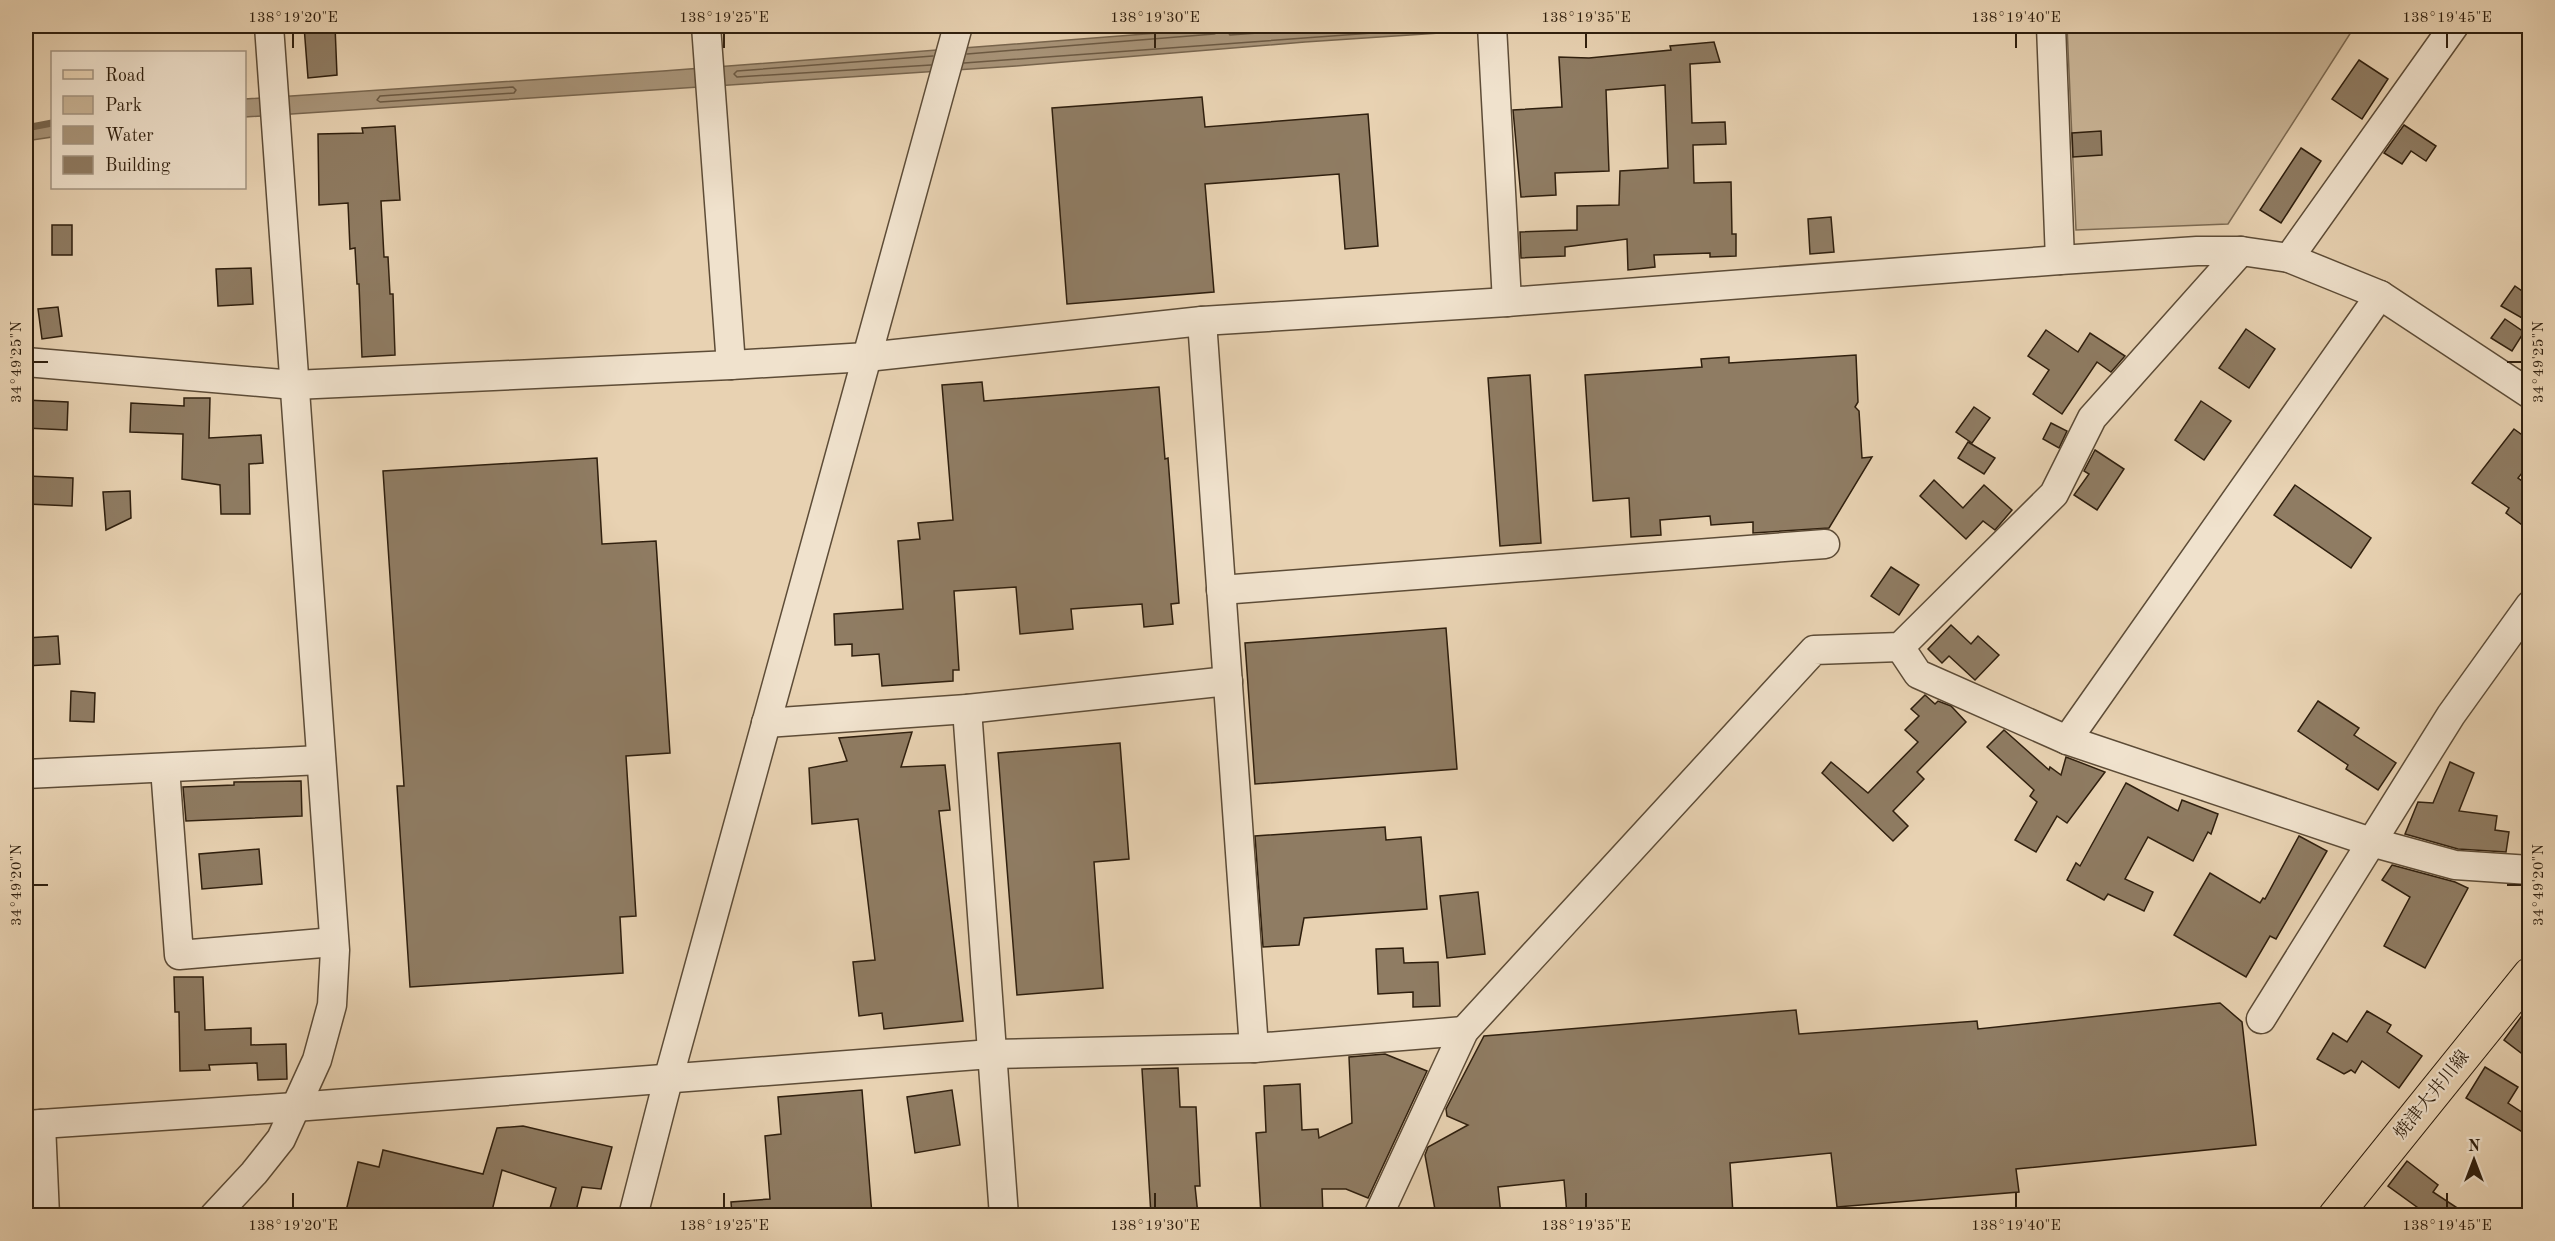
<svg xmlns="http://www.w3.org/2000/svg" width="2555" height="1241" viewBox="0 0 2555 1241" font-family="'Old Standard TT','Noto Serif JP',serif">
<rect width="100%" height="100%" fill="#e8d2b2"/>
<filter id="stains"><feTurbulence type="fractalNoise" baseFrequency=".00333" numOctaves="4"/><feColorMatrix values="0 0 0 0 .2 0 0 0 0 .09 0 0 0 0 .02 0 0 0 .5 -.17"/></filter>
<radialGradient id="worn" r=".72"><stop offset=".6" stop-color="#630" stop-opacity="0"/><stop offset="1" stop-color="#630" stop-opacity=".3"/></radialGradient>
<polygon fill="#c9b496" stroke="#7c6a52" stroke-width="1.5" points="2067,26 2355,26 2228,224 2076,230"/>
<g fill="#a9957a" stroke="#78664f" stroke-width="1.5">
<polygon points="1249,26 1546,26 1305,42 1016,66 245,117 245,99 663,71"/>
<polygon points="52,124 52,137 26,141 26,128"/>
</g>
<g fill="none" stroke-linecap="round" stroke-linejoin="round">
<g stroke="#6c5a44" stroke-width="1.5">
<polyline points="1228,26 1228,32 1230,35 1351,26"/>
<polyline points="967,54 1214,34 1219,32 1220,26"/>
<polyline points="964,63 1469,26"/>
<polyline points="931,65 737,77 734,74 737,71 933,56"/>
<polygon points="513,87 516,90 514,93 380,102 377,100 380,96"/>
</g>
<polyline stroke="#78664f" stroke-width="7" points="26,128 52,123"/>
</g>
<g fill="#8f7c63" stroke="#2f1f0e" stroke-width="1.5">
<polygon points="304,26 335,26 337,75 308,78"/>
<polygon points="1714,42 1720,62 1690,64 1692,123 1725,122 1726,144 1693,145 1694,183 1731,182 1732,234 1736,234 1736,256 1710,257 1710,253 1654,255 1655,267 1628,270 1627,239 1565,247 1565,256 1521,258 1520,232 1577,230 1577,206 1619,205 1620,171 1668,168 1665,85 1606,90 1609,171 1555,173 1556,195 1521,197 1513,110 1562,107 1559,57 1589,58 1671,50 1670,46"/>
<polygon points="2359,60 2388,79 2362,119 2332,99"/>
<polygon points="1202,97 1205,127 1368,114 1378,246 1345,249 1339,174 1205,184 1214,292 1067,304 1052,108"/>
<polygon points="2404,125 2436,146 2426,161 2411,151 2402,164 2384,153"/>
<polygon points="395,126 400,200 381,201 384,257 388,257 390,294 393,294 395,355 362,357 359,284 357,284 355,248 350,249 348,203 319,205 318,134 363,133 362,128"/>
<polygon points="2101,131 2102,155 2073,157 2072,133"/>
<polygon points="2301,148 2321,161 2281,223 2260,210"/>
<polygon points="1831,217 1834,252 1810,254 1808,219"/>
<rect x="52" y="225" width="20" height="30"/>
<polygon points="251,268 253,304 218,306 216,269"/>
<polygon points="2515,286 2529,296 2529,307 2522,318 2501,306"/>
<polygon points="58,307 62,336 42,339 38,309"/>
<polygon points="2505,319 2524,332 2512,351 2491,338"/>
<polygon points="2246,329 2275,349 2249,388 2219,368"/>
<polygon points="2046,330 2078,352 2090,333 2125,356 2111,372 2097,362 2062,414 2033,394 2049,370 2028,356"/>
<polygon points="1856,355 1858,402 1855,407 1859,411 1862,458 1872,457 1829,528 1753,533 1753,522 1711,525 1710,516 1660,520 1661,535 1631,537 1629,498 1593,501 1585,375 1702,367 1701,359 1729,357 1729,363"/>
<polygon points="1530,375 1541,543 1500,546 1488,378"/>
<polygon points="982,382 984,401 1159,387 1165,459 1168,458 1179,603 1171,604 1173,624 1144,627 1142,604 1071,609 1073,629 1020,634 1016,587 954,591 959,670 953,670 953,681 882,686 879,654 852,656 852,644 835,645 834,614 903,609 898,541 920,539 918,523 953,520 942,385"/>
<polygon points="184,398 210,398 209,438 261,435 263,463 249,464 250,514 221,514 220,485 182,479 183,434 130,432 131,403 184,406"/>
<polygon points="26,400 68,402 67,430 26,428"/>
<polygon points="2201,401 2231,421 2204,460 2175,440"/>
<polygon points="1974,407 1990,418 1972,443 1956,432"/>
<polygon points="2051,423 2067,431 2059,448 2043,439"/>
<polygon points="2514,429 2529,440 2529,464 2518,478 2529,486 2529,530 2506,513 2509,508 2472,483"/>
<polygon points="1968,442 1995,458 1984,474 1958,458"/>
<polygon points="2095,450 2124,469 2097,510 2074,495 2089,474 2084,471"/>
<polygon points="597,458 602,544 656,541 670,753 626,756 636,916 620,917 623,973 410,987 397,786 404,786 383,471"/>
<polygon points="28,476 73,478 72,506 27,504"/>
<polygon points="1934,480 1963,508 1984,485 2012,510 1995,530 1983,521 1966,539 1920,496"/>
<polygon points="2295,485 2371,538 2351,568 2274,515"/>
<polygon points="130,491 131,518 106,530 103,492"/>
<polygon points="1891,567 1919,585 1899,615 1871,596"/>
<polygon points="1951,625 1971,644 1978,636 1999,655 1975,680 1949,656 1942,663 1928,649"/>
<polygon points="1446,628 1457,769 1255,784 1245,643"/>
<polygon points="58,636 60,664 26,666 26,638"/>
<polygon points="71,691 95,693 94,722 70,721"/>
<polygon points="1925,695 1935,704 1938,701 1951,706 1966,722 1917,772 1924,779 1893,811 1908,826 1893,841 1822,773 1831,762 1868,793 1918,742 1905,730 1919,716 1911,709"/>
<polygon points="2318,701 2359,728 2354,735 2396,763 2378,790 2346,769 2348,765 2298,731"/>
<polygon points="2004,730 2049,770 2050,767 2061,775 2066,757 2105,772 2067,823 2057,816 2036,852 2015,840 2037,802 2030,796 2034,790 1987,747"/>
<polygon points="912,732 901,767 945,765 950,810 939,811 963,1021 884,1029 882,1013 859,1016 853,962 875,960 858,819 812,824 809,768 847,761 839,738"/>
<polygon points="1120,743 1129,859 1094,862 1103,988 1017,995 998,753"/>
<polygon points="2450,762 2474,773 2459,811 2497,816 2495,830 2509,832 2506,852 2458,849 2405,834 2418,802 2433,803"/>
<polygon points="301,781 302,816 186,821 183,787 234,785 234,782"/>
<polygon points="2126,783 2178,811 2182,800 2218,814 2211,834 2208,832 2193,861 2148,837 2125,879 2153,892 2144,911 2108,894 2104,900 2067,880 2076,863 2080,866"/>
<polygon points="1385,827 1386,840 1421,837 1427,909 1304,918 1299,945 1263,947 1255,836"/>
<polygon points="2299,836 2327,851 2276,939 2270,936 2246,977 2174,935 2210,873 2260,903 2263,898 2265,899"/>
<polygon points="259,849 262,884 202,889 199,854"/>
<polygon points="2392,865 2455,882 2468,888 2425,968 2384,946 2410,897 2382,880"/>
<polygon points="1478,892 1485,954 1447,958 1440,896"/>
<polygon points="1403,948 1404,963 1438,962 1440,1006 1413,1007 1413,992 1378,994 1376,949"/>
<polygon points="174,977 203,977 205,1030 251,1028 251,1045 286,1044 287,1079 258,1080 257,1063 209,1065 210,1070 180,1071 179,1012 175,1012"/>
<polygon points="2220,1003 2242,1022 2256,1145 2016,1169 2019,1192 1837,1207 1831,1153 1730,1163 1733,1215 1567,1215 1564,1180 1498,1187 1501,1215 1436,1215 1425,1155 1428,1147 1468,1125 1447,1116 1446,1109 1484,1036 1796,1010 1799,1034 1977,1021 1978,1029"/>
<polygon points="2529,1006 2529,1059 2504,1040"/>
<polygon points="2367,1011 2391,1025 2387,1032 2422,1056 2399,1088 2362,1061 2355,1073 2351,1070 2344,1074 2317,1059 2333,1033 2347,1042"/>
<polygon points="1385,1054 1427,1071 1368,1198 1346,1189 1322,1189 1323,1215 1261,1215 1256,1133 1266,1132 1264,1086 1300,1084 1302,1130 1318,1129 1319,1138 1352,1123 1349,1057"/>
<polygon points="2485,1067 2518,1087 2508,1103 2529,1117 2529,1136 2466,1098"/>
<polygon points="1178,1068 1180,1107 1196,1107 1200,1186 1195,1186 1198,1215 1151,1215 1142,1069"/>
<polygon points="862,1090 872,1215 732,1215 731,1202 770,1199 765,1136 781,1134 778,1097"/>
<polygon points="952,1090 960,1145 915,1153 907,1097"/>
<polygon points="523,1126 612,1147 601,1189 582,1187 575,1215 548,1215 556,1188 502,1170 491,1215 345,1215 358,1162 379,1167 383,1150 483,1174 497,1128"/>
<polygon points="2407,1161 2438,1185 2433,1192 2468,1215 2428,1215 2388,1186"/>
</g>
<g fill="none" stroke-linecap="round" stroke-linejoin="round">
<defs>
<g id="minor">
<polyline points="706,26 731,365"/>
<polyline points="1492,26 1507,302"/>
<polyline points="2051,26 2060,260"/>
<polyline points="2289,258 2454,26"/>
<polyline points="1202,321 1254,1048"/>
<polyline points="26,362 294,385 731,365 867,357 1202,321 1507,302 2060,260 2197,251 2241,251 2289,258 2380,295 2530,394"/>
<polyline points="1221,590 1825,544"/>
<polyline points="1900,647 1918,674 2067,740 2371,842 2455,865 2530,870"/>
<polyline points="967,709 1004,1216"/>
<polyline points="766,723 967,709 1228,681"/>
<polyline points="2067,740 2380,295"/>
<polyline points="165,768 179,955 334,942"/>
<polyline points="26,774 321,760"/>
<polyline points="2261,1019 2451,715 2530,605"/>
<polyline points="41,1124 45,1216"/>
<polyline points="26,1125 295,1107 991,1054 1254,1048 1464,1031"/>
<polyline points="214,1216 254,1173 281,1139 317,1060 332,1005 335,950 269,26"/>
<polyline points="633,1216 668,1080 958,26"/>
<polyline points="1378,1216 1464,1031 1814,650 1900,647 2054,494 2092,418 2241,251"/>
</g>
<polyline id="major" points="2335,1216 2530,974"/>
</defs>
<use href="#minor" stroke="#5d4c37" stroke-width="31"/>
<use href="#major" stroke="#2f1f0e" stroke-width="35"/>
<use href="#minor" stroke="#f0e2cd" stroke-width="28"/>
<use href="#major" stroke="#e8d2b2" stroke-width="33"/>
</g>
<path fill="none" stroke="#2f1f0e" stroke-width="2" d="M293 33V48M724 33V48M1155 33V48M1586 33V48M2016 33V48M2447 33V48M33 362H48M2507 362H2522M33 885H48M2507 885H2522M293 1193V1208M724 1193V1208M1155 1193V1208M1586 1193V1208M2016 1193V1208M2447 1193V1208"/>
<g text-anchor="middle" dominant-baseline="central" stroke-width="4.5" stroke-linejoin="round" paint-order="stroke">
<g font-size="18" fill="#2f1f0e" stroke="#f0e2cd">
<text transform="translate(2432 1095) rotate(-51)">焼津大井川線</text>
</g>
</g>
<rect width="2555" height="1241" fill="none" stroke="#e8d2b2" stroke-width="66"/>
<rect x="51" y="51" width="195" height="138" fill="#f0e2cd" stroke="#a39481" stroke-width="1.5"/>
<rect x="63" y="70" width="30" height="9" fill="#e8d2b2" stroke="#a39481" stroke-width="1.5"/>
<text x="105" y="81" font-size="18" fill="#2f1f0e">Road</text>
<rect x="63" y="96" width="30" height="18" fill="#c9b496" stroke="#a39481" stroke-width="1.5"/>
<text x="105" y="111" font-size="18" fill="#2f1f0e">Park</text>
<rect x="63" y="126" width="30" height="18" fill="#a9957a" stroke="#a39481" stroke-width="1.5"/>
<text x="105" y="141" font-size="18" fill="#2f1f0e">Water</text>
<rect x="63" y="156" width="30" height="18" fill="#8f7c63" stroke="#a39481" stroke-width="1.5"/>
<text x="105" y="171" font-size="18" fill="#2f1f0e">Building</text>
<g transform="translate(2474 1160)" stroke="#f0e2cd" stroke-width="4.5" paint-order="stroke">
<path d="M0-4.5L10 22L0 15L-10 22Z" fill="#2f1f0e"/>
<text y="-9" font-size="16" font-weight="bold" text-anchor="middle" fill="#2f1f0e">N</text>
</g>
<rect x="33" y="33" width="2489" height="1175" fill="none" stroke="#2f1f0e" stroke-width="2"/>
<g font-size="15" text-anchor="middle" fill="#2f1f0e">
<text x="293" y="22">138°19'20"E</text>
<text x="724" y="22">138°19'25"E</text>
<text x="1155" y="22">138°19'30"E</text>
<text x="1586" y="22">138°19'35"E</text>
<text x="2016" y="22">138°19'40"E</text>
<text x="2447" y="22">138°19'45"E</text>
<text transform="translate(16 362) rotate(-90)" y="5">34°49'25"N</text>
<text transform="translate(2538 362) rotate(-90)" y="5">34°49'25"N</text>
<text transform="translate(16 885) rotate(-90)" y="5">34°49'20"N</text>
<text transform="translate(2538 885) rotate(-90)" y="5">34°49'20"N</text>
<text x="293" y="1230">138°19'20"E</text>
<text x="724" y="1230">138°19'25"E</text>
<text x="1155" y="1230">138°19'30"E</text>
<text x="1586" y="1230">138°19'35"E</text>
<text x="2016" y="1230">138°19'40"E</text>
<text x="2447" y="1230">138°19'45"E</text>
</g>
<rect width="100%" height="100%" filter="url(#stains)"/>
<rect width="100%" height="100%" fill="url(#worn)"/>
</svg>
